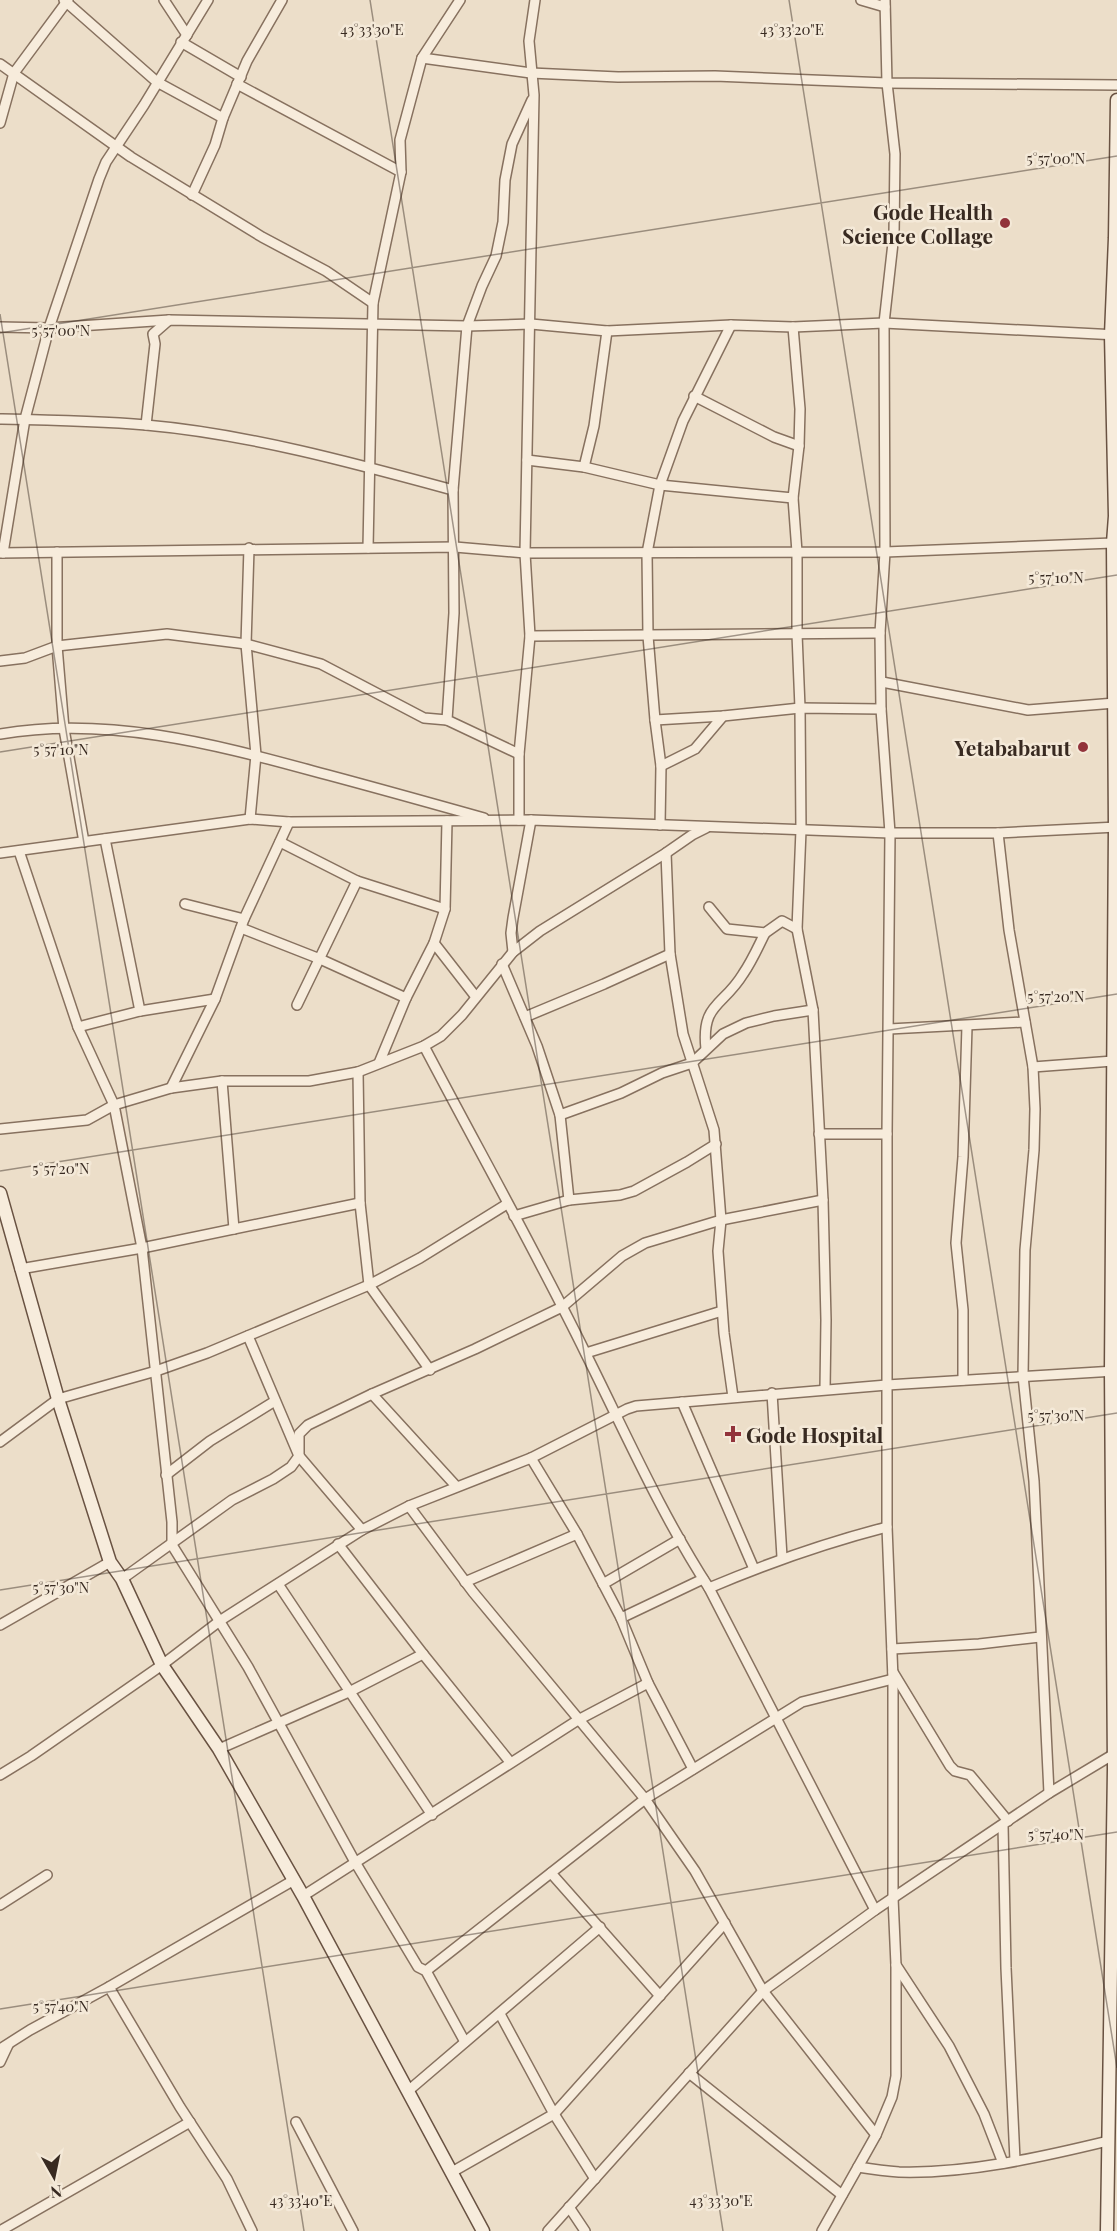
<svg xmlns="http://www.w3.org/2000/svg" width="1117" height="2231" viewBox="0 0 1117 2231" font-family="'Playfair Display',serif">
<rect width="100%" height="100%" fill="#ecdec9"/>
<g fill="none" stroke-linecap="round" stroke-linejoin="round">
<defs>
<g id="street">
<polyline points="64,0 157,82 223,118"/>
<polyline points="164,0 187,35"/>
<polyline points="861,0 885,7"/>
<polyline points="181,42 241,77"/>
<polyline points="422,58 531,73 618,77 715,76 887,83 1117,85"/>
<polyline points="0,64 131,157 262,237 326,271 373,303"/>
<polyline points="237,84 401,172"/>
<polyline points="0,123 14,73 68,0"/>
<polyline points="192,195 215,145 223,118 247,61 282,0"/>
<polyline points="0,327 49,328 169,320 467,326 531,324 607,331 731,325 793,327 884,323 1117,335"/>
<polyline points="793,327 800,409 799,446 793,498 797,552 797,634 800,708 801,830 797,929 813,1010 823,1200 826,1320 825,1389"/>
<polyline points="694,396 774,437 799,446"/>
<path d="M0 419C48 420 98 421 146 425 248 434 354 463 453 490"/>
<polyline points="146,425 155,344 153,334 169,320"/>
<polyline points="527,460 584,467 660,485 793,498"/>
<polyline points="584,467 594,426 607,331"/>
<polyline points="249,548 246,644 256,755 250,819"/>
<polyline points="368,548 373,303 401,172 400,140 422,58 460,0"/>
<polyline points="57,552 57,646 64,729 84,842"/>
<polyline points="0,553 455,547 525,553 885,552 1113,543"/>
<polyline points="3,553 25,419 49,328 99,179 106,162 144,105 208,0"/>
<polyline points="530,636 880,633"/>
<polyline points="0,661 25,658 57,646 167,634 246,644 321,664 424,718 447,720"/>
<polyline points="882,682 1028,710 1115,703"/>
<polyline points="655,720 723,716 800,708 881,709"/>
<path d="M0 734C106 716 211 743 313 771 370 786 427 802 484 818"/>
<polyline points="519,754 447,720 454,613 453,490 467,326 482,286 496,256 503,222 505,180 512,144 532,100"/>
<polyline points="661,766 695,749 723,716"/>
<polyline points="519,820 519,754 530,636 525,553 534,95 529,41 535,0"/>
<polyline points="660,825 661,766 655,720 648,636 647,553 660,485 683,421 731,325"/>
<polyline points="998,833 1009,930 1033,1067 1035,1109 1034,1150 1025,1250 1023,1376 1034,1481 1049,1793"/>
<polyline points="105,839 140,1011"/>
<polyline points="280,842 357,881"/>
<polyline points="19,851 78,1027 114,1105 142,1248 172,1522 172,1545 248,1667 355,1862 418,1967 426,1971 465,2042"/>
<polyline points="0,853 250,819 289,822 531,820 890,833 998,833 1117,827"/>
<polyline points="666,853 670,954 683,1034 714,1130 721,1220 718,1251 724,1333 733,1397"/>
<polyline points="185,904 244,919"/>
<polyline points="709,907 727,929 765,933 782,921 797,929"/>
<polyline points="241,928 320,959 406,998"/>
<polyline points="434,943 476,997"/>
<polyline points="513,952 511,933 513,918 531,820"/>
<polyline points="502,964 537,1046 560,1115 569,1200"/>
<polyline points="297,1005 357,881 445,909"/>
<polyline points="525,1017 604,984 670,954"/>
<polyline points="78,1027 140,1011 215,999"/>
<polyline points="889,1029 1025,1022"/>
<path d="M424 1046C478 1149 535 1250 586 1354 625 1432 661 1514 709 1588L875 1910"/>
<path d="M706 1049C701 1003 723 1007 743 974 752 961 758 947 765 933"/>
<polyline points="379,1063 406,998 434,943 445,909 447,821"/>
<polyline points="1033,1067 1113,1061"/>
<polyline points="358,1072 360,1203 369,1285 430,1370"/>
<polyline points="222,1081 234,1229"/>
<polyline points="171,1088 215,999 244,919 289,822"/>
<polyline points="560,1115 621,1093 662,1073 692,1063 723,1034 746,1023 774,1016 813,1010"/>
<polyline points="0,1129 87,1120 114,1105 171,1088 222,1081 309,1081 358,1072 424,1046 441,1036 462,1015 513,952 540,931 666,853 692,835 706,828"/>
<polyline points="819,1134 887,1134"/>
<polyline points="514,1216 569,1200 620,1195 634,1191 687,1162 716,1144"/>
<polyline points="20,1269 142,1248 360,1203"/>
<polyline points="248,1336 299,1456 362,1530"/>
<polyline points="586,1353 722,1311"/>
<polyline points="963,1380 963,1310 956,1243 963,1157 967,1026"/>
<polyline points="772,1393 782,1557"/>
<polyline points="372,1394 456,1486"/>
<polyline points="682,1402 754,1569"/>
<polyline points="0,1442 58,1399 156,1371 207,1353 369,1285 420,1258 507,1204"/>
<polyline points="531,1458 577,1534 621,1618 648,1683 693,1769"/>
<polyline points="166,1475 210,1441 275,1401"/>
<polyline points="409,1506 473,1592 645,1799 695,1871 763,1991 876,2135"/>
<polyline points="338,1544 423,1654 510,1762"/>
<polyline points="122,1579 232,1500 273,1479 291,1467 299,1456 299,1434 308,1425 372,1394 475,1349 562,1307 622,1256 645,1243 721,1220 823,1200"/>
<polyline points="465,1582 577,1534"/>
<polyline points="278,1584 432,1815"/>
<polyline points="603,1584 680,1539"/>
<path d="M709 1588C768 1563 825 1543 887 1527"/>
<polyline points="621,1618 703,1579"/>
<polyline points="0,1625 110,1562"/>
<polyline points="892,1649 979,1644 1040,1637"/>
<polyline points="893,1672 950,1766 955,1771 970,1775 1008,1821"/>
<polyline points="219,1749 349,1692 423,1654"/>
<polyline points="0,1775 31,1756 162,1665 221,1620 362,1530 409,1506 531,1458 627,1409 636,1406 887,1385 1115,1371"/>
<polyline points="1003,1825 1006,1968 1015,2160"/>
<polyline points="551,1873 660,1996"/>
<polyline points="303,1896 578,1720 648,1683"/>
<polyline points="0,1905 47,1875"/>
<polyline points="896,1965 949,2046 984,2114 1003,2163"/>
<polyline points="426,1971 645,1799 802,1702 893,1679"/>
<polyline points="109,1987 180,2107 227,2179 252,2231"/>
<polyline points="500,2014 554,2114 595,2179"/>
<polyline points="0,2049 30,2030 109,1987 294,1880"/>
<polyline points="0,2062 8,2045"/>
<polyline points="689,2073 842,2195"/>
<polyline points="408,2091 600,1927"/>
<polyline points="296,2122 353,2231"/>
<path d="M858 2167C871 2169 885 2171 899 2172 967 2174 1042 2157 1108 2141"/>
<polyline points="452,2172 554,2114 725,1923"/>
<polyline points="569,2207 585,2231"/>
<polyline points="0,2231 190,2122"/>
<polyline points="548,2231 763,1991 875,1910 1049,1793 1114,1754"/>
<polyline points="822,2231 876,2135 892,2097 896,2076 896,1965 893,1898 893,1679 887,1527 887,1134 890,833 881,709 880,633 885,552 884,323 894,234 895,154 887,83 885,0"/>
</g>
<g id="secondary">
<polyline points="0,1193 58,1399 110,1562 122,1579 162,1665 219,1749 303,1896 483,2231"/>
<polyline points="1107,2231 1114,1769 1111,1371 1115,827 1113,543 1115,516 1111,335 1115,238 1117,100"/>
</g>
</defs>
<use href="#street" stroke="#87715f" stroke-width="12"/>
<use href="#secondary" stroke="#695242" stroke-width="15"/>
<use href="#street" stroke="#f7ecdc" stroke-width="9"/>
<use href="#secondary" stroke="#f7ecdc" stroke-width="12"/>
</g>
<path fill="none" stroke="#382a21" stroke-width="1.5" stroke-opacity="0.45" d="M370 0 723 2231M789 0 1117 2068M0 314 304 2231M0 333 1117 156M0 752 1117 575M0 1171 1117 994M0 1590 1117 1413M0 2009 1117 1832"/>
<g fill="#92333b" stroke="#f4e9d8" stroke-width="2">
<circle cx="1005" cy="223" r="6"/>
<circle cx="1083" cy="747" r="6"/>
<path d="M730 1425h6v6h6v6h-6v6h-6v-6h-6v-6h6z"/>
</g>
<g text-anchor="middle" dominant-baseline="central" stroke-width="5" stroke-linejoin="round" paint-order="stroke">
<g font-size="21" font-weight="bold" fill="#382a21" stroke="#f4e9d8" text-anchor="end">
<text x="993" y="211">Gode Health<tspan x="993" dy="24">Science Collage</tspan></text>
<text x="1071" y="747">Yetababarut</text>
<text x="746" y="1434" text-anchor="start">Gode Hospital</text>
</g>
</g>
<g font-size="15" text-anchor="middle" fill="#382a21" stroke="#f4e9d8" stroke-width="5" stroke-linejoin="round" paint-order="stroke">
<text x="792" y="35">43°33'20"E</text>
<text x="372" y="35">43°33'30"E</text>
<text x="1056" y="164">5°57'00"N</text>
<text x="61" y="336">5°57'00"N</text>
<text x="1056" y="583">5°57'10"N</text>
<text x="61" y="755">5°57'10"N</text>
<text x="1056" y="1002">5°57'20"N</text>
<text x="61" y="1174">5°57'20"N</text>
<text x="1056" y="1421">5°57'30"N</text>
<text x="61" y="1593">5°57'30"N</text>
<text x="1056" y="1840">5°57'40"N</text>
<text x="61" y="2012">5°57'40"N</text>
<text x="301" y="2206">43°33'40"E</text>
<text x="721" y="2206">43°33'30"E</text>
</g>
<g transform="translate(54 2177) rotate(171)" stroke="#f4e9d8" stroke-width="4.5" paint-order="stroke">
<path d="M0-4.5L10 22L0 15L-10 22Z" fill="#382a21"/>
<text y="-9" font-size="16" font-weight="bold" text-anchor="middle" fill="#382a21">N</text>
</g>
</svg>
